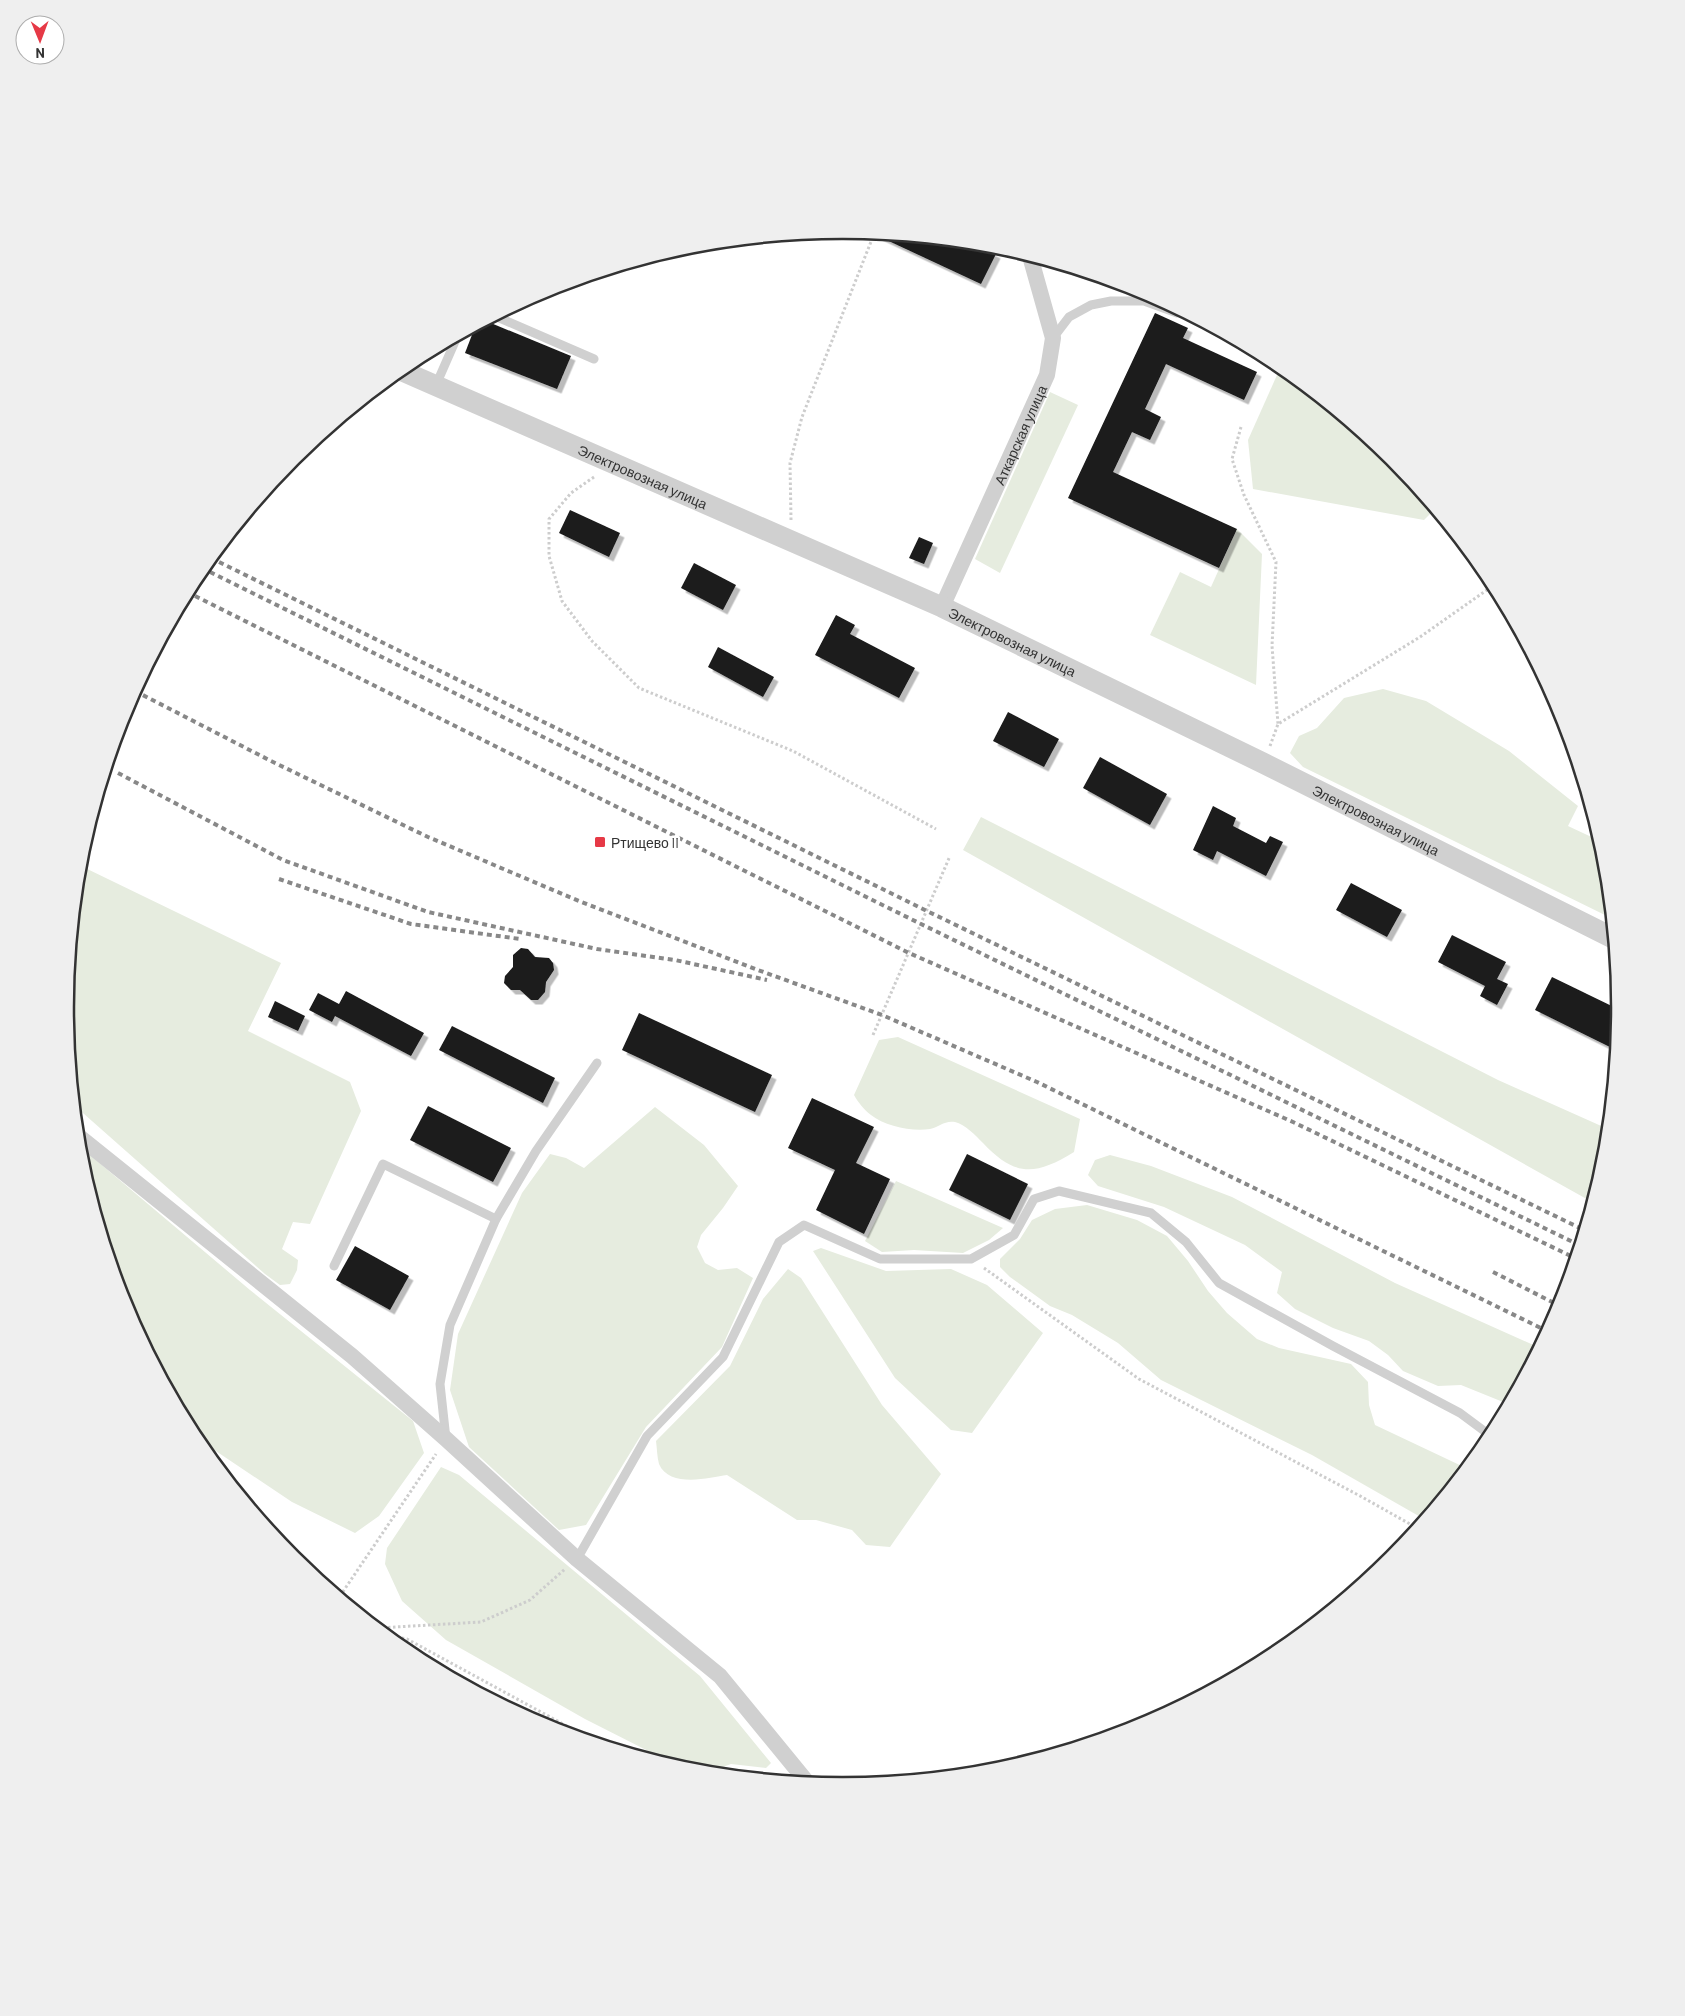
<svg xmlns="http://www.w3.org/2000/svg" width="1685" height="2016" viewBox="0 0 1685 2016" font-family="Barlow,sans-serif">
<defs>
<filter id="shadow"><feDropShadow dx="4.5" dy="4.5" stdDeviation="0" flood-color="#0004"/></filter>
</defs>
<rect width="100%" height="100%" fill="#fff"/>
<g fill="#e6ecdf">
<polygon points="1097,277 1133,288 1130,291 1101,285"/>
<polygon points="1281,366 1392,458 1434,510 1424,520 1253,489 1248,440"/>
<polygon points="1050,392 1078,405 1000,573 975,559"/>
<polygon points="1237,529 1262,554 1256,685 1150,635 1180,572 1211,587"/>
<polygon points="1383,689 1426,701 1509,751 1578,806 1568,826 1600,841 1605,857 1611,918 1303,767 1290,753 1299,736 1317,728 1344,698"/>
<polygon points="981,817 1498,1080 1608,1129 1605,1160 1592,1202 963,850"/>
<polygon points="79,865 281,963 248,1031 350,1082 361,1111 310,1224 293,1222 282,1249 298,1260 297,1270 290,1284 280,1285 265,1274 75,1106 65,1008"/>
<path d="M898 1037 1080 1119 1074 1152C1035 1176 1015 1177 983 1143 976 1136 965 1124 955 1122 945 1120 939 1127 930 1129 912 1132 885 1126 871 1115 864 1110 858 1102 854 1095L879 1040Z"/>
<polygon points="655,1107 704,1145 738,1186 723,1208 701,1235 697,1247 705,1263 718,1270 737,1268 753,1278 722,1347 646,1427 586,1525 559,1530 469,1447 450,1390 458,1334 522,1193 550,1154 566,1158 584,1168"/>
<polygon points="78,1145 250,1290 413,1421 424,1453 379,1516 355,1533 292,1502 195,1437 124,1305 80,1159"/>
<polygon points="1110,1155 1151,1166 1232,1197 1395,1283 1538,1347 1508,1404 1461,1385 1438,1386 1403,1371 1388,1355 1369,1341 1333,1328 1295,1309 1277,1293 1282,1272 1245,1245 1164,1207 1098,1186 1088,1175 1095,1160"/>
<polygon points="896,1181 1003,1228 989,1240 963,1253 914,1250 882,1252 865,1241"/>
<polygon points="1087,1205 1137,1220 1167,1236 1188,1261 1208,1291 1227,1313 1257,1339 1279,1348 1351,1364 1368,1382 1369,1405 1375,1425 1466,1468 1424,1519 1312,1455 1161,1380 1118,1343 1072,1315 1050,1306 1010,1277 1000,1267 1000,1259 1020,1239 1032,1220 1055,1209"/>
<polygon points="821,1248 886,1271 951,1269 987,1285 1043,1333 972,1433 951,1430 895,1378 813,1251"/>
<path d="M788 1269 801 1278 882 1405 941 1474 890 1547 866 1545 852 1530 816 1520H797L727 1475C709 1478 669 1488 659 1464 657 1457 657 1448 656 1441L730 1366 763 1299Z"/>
<polygon points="441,1467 459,1475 700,1676 771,1763 766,1768 731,1764 709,1772 696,1771 660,1757 585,1719 446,1640 402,1601 385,1564 387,1548"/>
</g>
<g fill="#1a1a1a" filter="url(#shadow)">
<polygon points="879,234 973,243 996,254 981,284 878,236"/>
<polygon points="1155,313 1188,328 1183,338 1257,372 1244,400 1166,364 1145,409 1161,417 1150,440 1132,432 1113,472 1237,529 1219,568 1068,498"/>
<polygon points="486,321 571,356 557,389 465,353 475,327"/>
<polygon points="570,510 620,533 609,557 559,533"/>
<polygon points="919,537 933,543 924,564 909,558"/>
<polygon points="694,563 736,585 723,610 681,588"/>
<polygon points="836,615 855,625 850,634 915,668 899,698 815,655"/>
<polygon points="718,647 774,677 763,697 708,667"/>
<polygon points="1008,712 1059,739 1044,767 993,741"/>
<polygon points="1100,757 1167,794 1150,825 1083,788"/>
<polygon points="1213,806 1236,818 1233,826 1266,843 1270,836 1283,842 1266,876 1217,851 1213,860 1193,850"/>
<polygon points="1351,883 1402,910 1387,937 1336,910"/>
<polygon points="1452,935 1506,962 1497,979 1508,984 1497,1005 1480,996 1485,986 1438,962"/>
<polygon points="521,948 528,949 535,957 549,958 553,963 554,970 546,982 545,992 538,1000 531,1000 520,990 511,990 504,983 505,976 513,967 513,955"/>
<polygon points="1552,977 1620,1010 1616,1050 1535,1010"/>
<polygon points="346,991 424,1033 411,1056 335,1016 332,1022 309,1010 318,993 339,1004"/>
<polygon points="275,1001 305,1016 298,1031 268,1017"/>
<polygon points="639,1013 772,1075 755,1112 622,1050"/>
<polygon points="452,1026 555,1078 543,1103 439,1050"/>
<polygon points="812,1098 874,1127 856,1163 890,1179 864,1234 816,1210 835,1170 788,1148"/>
<polygon points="428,1106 511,1148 493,1182 410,1140"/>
<polygon points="967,1154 1028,1184 1010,1220 949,1190"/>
<polygon points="355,1246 409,1276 390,1310 336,1280"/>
</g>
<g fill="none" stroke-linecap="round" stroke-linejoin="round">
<g stroke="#cdcdcd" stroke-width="3" stroke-dasharray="2.5 2.5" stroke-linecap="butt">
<polyline points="1241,427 1232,459 1244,495 1276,562 1272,646 1278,724"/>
<polyline points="594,477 571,493 549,519 549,556 562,601 592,641 639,688 793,751 936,829"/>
<polyline points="791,520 790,463 802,417 874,234"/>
<polyline points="1270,746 1278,724 1420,637 1494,585"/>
<polyline points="873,1035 950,856"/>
<polyline points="984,1268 1139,1379 1362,1497 1417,1528"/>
<polyline points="340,1596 436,1454"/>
<polyline points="378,1628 481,1622 530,1600 565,1569"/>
<polyline points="387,1635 407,1639 596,1742"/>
</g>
<g stroke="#d0d0d0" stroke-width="9">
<polyline points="495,316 594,359"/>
<polyline points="1053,338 1069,317 1091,305 1111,301 1144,301 1177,313"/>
<polyline points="436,385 457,337"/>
<polyline points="334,1266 383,1164 496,1219"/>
<polyline points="446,1439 440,1384 450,1325 496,1219 536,1151 597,1063"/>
<polyline points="577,1559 647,1436 723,1357 779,1242 804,1225 880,1259 971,1259 1014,1235 1034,1199 1059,1191 1151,1213 1186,1242 1219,1283 1333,1346 1460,1413 1491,1436"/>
</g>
<g stroke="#d0d0d0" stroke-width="16">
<path id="s1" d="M942 607 1047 375 1053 338 1030 256"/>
<polyline points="77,1135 352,1356 446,1439 577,1559 720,1676 807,1782"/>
</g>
<path stroke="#d0d0d0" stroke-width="21" id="s2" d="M400 370 942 607 1263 763 1613 938"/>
<g stroke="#888" stroke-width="4" stroke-dasharray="5 4" stroke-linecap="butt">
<polyline points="211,558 927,911 1584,1230"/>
<polyline points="202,568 921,924 1579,1245"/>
<polyline points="187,592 909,953 1293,1122 1575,1258"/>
<polyline points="135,691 271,761 428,837 579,901 758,970 882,1015 1037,1082 1547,1331"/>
<polyline points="118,773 283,860 428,912 597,949 675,960 767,980"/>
<polyline points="279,879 411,924 520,939"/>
<polyline points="1493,1272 1560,1306"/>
</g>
</g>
<rect fill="#e63946" stroke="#fff" stroke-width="2" x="594" y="836" width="12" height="12" rx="2.5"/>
<g text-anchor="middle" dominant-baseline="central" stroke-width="5" stroke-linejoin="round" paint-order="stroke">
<g font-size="14" fill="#333" stroke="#fff">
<text stroke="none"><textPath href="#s1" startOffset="189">Аткарская улица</textPath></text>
<text stroke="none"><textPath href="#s2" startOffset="265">Электровозная улица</textPath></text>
<text stroke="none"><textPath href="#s2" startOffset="670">Электровозная улица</textPath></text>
<text stroke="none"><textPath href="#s2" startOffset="1075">Электровозная улица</textPath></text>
</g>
<g font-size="14" fill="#333" stroke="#fff" text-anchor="start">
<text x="611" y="842">Ртищево II</text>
</g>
</g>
<path d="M0 0H1685V2016H0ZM842 239H843A768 768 0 0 1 1611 1007V1009A768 768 0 0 1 843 1777H842A768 768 0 0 1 74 1009V1007A768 768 0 0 1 842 239Z" fill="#efefef" fill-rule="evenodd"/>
<path fill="none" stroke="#333" stroke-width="2.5" d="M842 239H843A768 768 0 0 1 1611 1007V1009A768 768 0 0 1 843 1777H842A768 768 0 0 1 74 1009V1007A768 768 0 0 1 842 239Z"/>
<g transform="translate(40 40) rotate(179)"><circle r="24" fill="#ffffff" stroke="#adadad"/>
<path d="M0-4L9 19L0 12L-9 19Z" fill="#e63946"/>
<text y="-8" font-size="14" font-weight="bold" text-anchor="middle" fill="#333333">N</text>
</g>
</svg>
